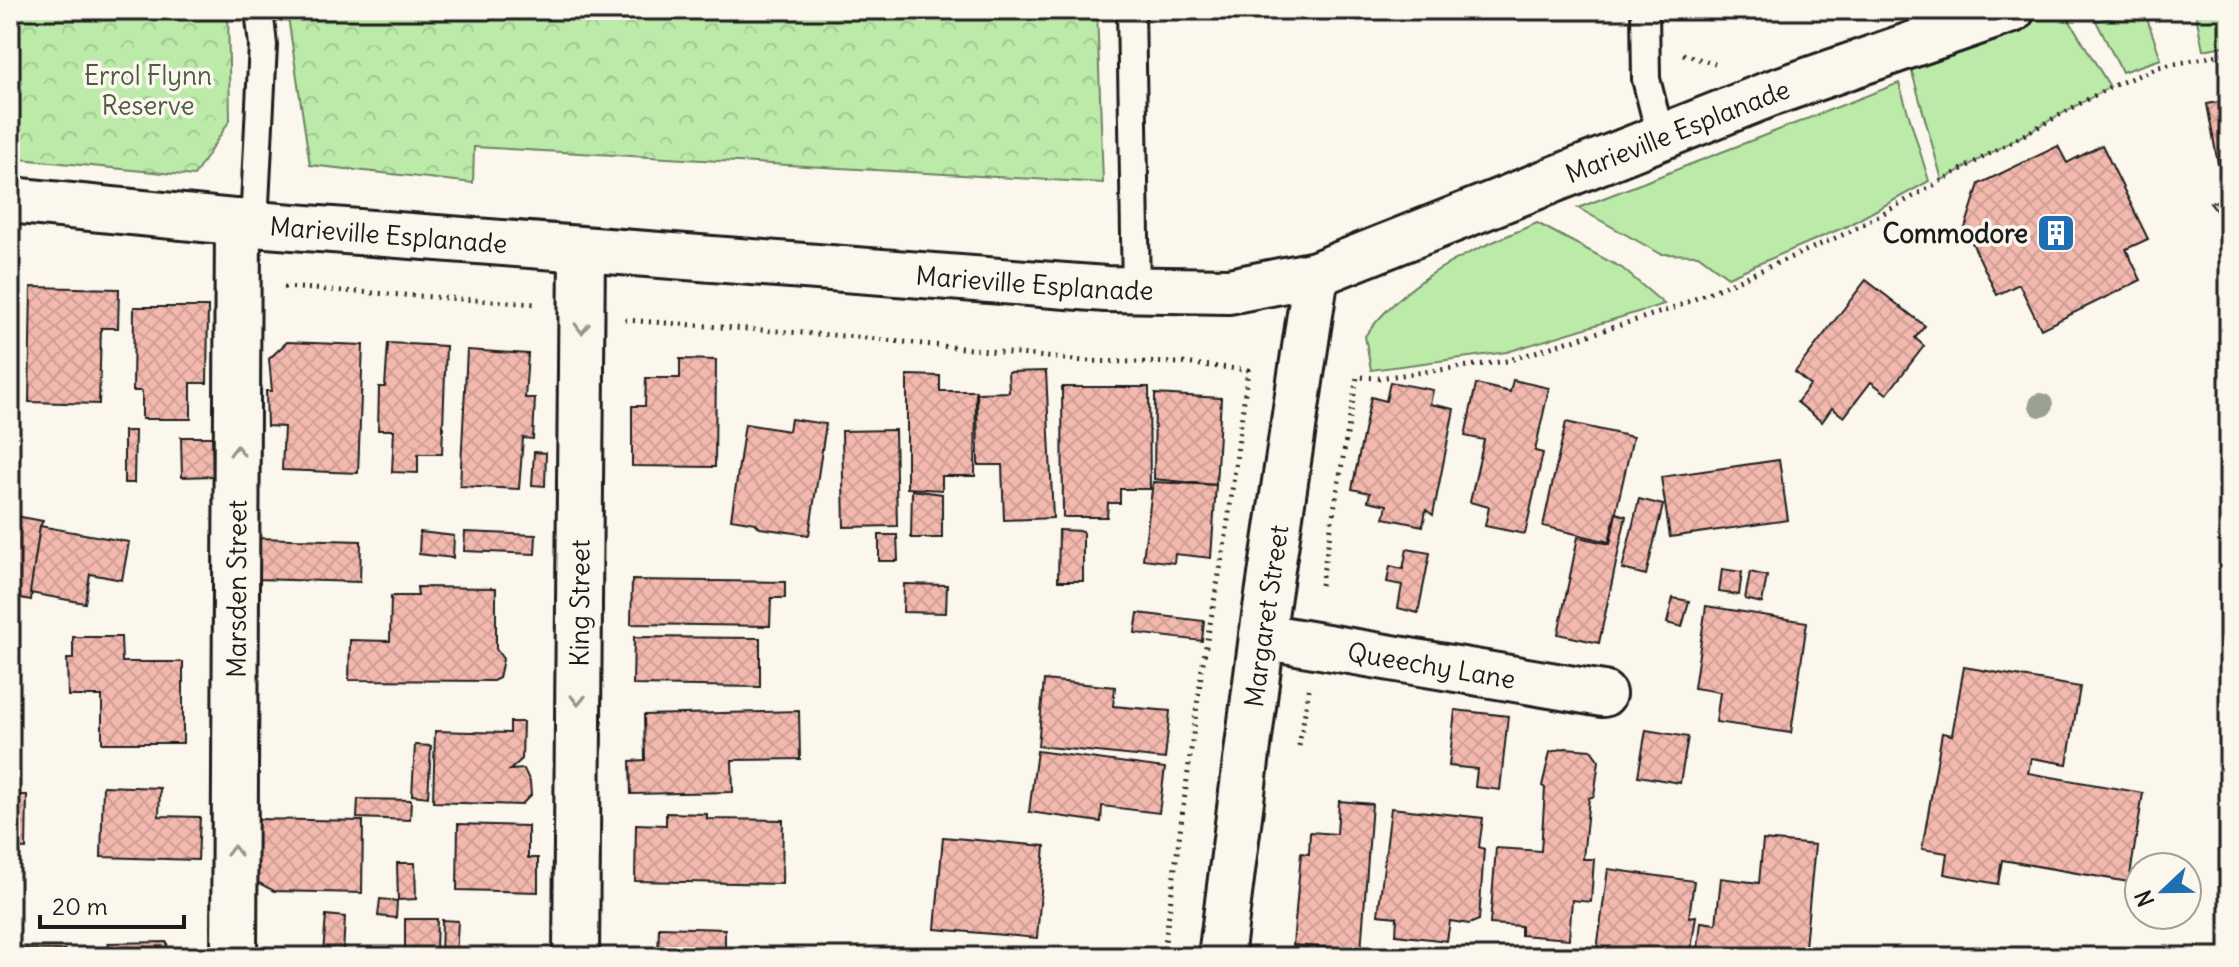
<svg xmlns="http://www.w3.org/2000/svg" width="2239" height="967" viewBox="0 0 2239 967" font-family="Delius,sans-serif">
<defs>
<pattern id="park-crowns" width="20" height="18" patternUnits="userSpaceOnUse" patternTransform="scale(2)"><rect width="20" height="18" fill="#bbeaa9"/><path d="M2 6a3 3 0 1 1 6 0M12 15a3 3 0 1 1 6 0" fill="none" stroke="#a0c891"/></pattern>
<pattern id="building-cross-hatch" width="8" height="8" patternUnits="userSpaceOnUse" patternTransform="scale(2)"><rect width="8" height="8" fill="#f3b9ae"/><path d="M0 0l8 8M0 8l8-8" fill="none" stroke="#d09e95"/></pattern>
</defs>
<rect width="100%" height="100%" fill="#fbf7ec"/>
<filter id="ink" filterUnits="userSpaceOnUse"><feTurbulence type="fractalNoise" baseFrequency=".0125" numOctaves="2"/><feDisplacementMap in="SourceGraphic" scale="16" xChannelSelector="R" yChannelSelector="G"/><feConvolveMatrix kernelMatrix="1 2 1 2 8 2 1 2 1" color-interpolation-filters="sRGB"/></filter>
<g filter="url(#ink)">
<g fill="#bbeaa9" stroke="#6c8362" stroke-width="2">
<polygon points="2012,10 2063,10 2110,87 1942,180 1905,47"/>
<polygon points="2144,10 2161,59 2122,72 2096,21"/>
<polygon points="2195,10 2229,10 2229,45 2203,50"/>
<polygon points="1899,83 1929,181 1847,226 1728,277 1698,255 1661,254 1578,208"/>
<path d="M1537 223 1622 268 1664 304 1507 352 1371 370 1365 336C1411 274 1469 252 1537 223Z"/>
</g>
<g fill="url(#park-crowns)" stroke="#6c8362" stroke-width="2">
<polygon points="10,10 228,10 230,120 194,176 10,158"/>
<polygon points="287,10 1097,10 1103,183 474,147 473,183 310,165"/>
</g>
<g fill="url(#building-cross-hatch)" stroke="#1c1c1c" stroke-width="2">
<polygon points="2229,100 2229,162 2218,164 2207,104"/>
<polygon points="2102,145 2148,239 2126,249 2141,280 2041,329 2019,284 1997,295 1965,228 1979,184 2058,146 2067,163"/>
<polygon points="2229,197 2229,227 2210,203"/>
<polygon points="1866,280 1925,326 1915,338 1924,346 1887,394 1871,382 1844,417 1832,408 1822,422 1797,402 1810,385 1795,372"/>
<polygon points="31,287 119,289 118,328 101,328 99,404 29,402"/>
<polygon points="134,307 208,307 207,383 191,383 191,419 142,419 142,391 133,391"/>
<polygon points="287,342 363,345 358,473 282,470 284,427 267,426 266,391 272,391 269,359"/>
<polygon points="388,343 446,346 442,454 418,454 418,473 392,472 394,430 378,430 379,387 385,387"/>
<polygon points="467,350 528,354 525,398 535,398 533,439 523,438 519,489 460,486"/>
<polygon points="680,359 716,360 715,467 632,466 632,406 645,406 646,378 680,378"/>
<polygon points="1046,371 1053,518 1004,520 1002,465 978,465 977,393 1009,392 1008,372"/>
<polygon points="907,375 940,376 940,391 976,391 975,476 942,476 942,490 907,488"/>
<polygon points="1513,380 1549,388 1535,451 1543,453 1525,534 1485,526 1489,507 1470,502 1484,440 1465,436 1476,384 1510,392"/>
<polygon points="1390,382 1433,390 1430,404 1454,409 1433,515 1426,510 1423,526 1384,518 1387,505 1368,501 1370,493 1352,489 1371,397 1386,401"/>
<polygon points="1062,387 1149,387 1150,489 1120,489 1120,503 1108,503 1107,517 1063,517"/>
<polygon points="1155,394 1221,398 1216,485 1154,479"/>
<polygon points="791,419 826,424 809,535 760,528 755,523 731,519 745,424 789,431"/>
<polygon points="1566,422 1633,437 1609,542 1543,526"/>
<polygon points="895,430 897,526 844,527 842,431"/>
<polygon points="124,431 135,431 134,483 124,483"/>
<polygon points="181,437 212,437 213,476 182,477"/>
<polygon points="534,452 546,453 545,486 532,485"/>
<polygon points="1779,460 1788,520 1670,537 1661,477"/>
<polygon points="1153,482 1216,485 1211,558 1175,554 1174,563 1143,559"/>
<polygon points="912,490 942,494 942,538 911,538"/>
<polygon points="1639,499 1663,505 1646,575 1622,569"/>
<polygon points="1616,513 1626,516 1599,643 1558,634 1578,537 1610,544"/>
<polygon points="10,515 43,521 40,526 31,600 10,596"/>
<polygon points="40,526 129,542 122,580 90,574 85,603 30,593"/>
<polygon points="1059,530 1083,531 1083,581 1058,581"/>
<polygon points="420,532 454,536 453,558 419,554"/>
<polygon points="465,532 536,535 535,554 464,551"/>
<polygon points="879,535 897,535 898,561 879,561"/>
<polygon points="256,538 361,541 360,582 256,579"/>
<polygon points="1407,549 1430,553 1418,613 1398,608 1402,585 1387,582 1390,566 1403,569"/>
<polygon points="1722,569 1742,572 1739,595 1719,592"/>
<polygon points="1750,572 1767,576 1762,603 1745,599"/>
<polygon points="632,580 785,582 785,598 771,598 770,626 631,624"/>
<polygon points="904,584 947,585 946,613 903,612"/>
<polygon points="417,587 496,588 496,649 503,659 499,678 493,681 349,680 350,640 390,641 391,596 418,596"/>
<polygon points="1673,598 1689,601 1682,627 1667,623"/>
<polygon points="1706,606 1807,622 1791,733 1716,722 1720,692 1694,688"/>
<polygon points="1138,613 1204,621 1202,641 1135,633"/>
<polygon points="73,637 121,637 122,662 183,662 183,743 102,743 102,696 68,696 67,659 73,659"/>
<polygon points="634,637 760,638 760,687 633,685"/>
<polygon points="1964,667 2080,687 2067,764 2031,758 2028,773 2143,793 2129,882 2002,860 1998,884 1944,874 1947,853 1922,849 1942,733 1952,735"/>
<polygon points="1044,680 1115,687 1113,706 1170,711 1165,759 1038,746"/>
<polygon points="1455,710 1508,716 1500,790 1475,787 1477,769 1449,766"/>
<polygon points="799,711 800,759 732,760 733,792 631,794 630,761 645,760 644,715"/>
<polygon points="510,722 523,722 522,759 510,770 524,769 530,782 531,795 521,805 433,802 435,731 510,733"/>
<polygon points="1646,730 1688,737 1680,783 1638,776"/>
<polygon points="415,745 431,746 428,797 412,795"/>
<polygon points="1565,748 1591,750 1599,761 1594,796 1589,798 1583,859 1594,859 1591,902 1572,900 1569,939 1521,935 1521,926 1490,924 1496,848 1541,851 1545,788 1542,786 1550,752"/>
<polygon points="1037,751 1165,768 1159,813 1102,806 1101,822 1029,812"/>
<polygon points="103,786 160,788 159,816 200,817 198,860 101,857"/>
<polygon points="10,795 27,795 26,849 10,848"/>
<polygon points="358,799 411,800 410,820 357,818"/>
<polygon points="1339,801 1372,804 1361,951 1293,945 1301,853 1309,854 1310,832 1337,834"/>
<polygon points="1391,808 1483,818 1479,847 1484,849 1479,920 1469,924 1450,921 1447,941 1396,935 1397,917 1378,915"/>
<polygon points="666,813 707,814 707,819 783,820 782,884 635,881 636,824 666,825"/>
<polygon points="256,819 363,821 362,893 274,891 255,881"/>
<polygon points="458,824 528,826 528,858 538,858 538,892 457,890"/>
<polygon points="943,837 1045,846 1037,938 935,929"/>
<polygon points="1763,840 1815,845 1804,957 1697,957 1701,922 1716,924 1721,878 1759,883"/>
<polygon points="397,863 415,863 416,899 398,900"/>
<polygon points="1608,869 1694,881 1689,917 1696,916 1690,957 1596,957"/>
<polygon points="380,899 397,901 396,918 378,916"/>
<polygon points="326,915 345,917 343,954 323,953"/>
<polygon points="405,919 437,919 436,950 405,950"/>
<polygon points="442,920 458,921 456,957 441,957"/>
<polygon points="659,927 725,929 725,957 658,957"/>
<polygon points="167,942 168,957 109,957 108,943"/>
<polygon points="16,949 65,950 65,957 16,957"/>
</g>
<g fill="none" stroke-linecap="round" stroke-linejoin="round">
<defs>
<g id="service">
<polyline points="1131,10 1136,291"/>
<polyline points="1645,10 1646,79 1661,138"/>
<polyline points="254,224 263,45 259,10"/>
</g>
<g id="minor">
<path id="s1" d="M10 200 254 224 1106 289 1229 291 1316 274 1772 93 2012 10"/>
<path id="s2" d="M1262 636 1603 694"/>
<path id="s3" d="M234 957 238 222"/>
<path id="s4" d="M576 957 582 250"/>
<path id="s5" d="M1221 957 1262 636 1316 274"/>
</g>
</defs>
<use href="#service" stroke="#1c1c1c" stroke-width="32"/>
<use href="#minor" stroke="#1c1c1c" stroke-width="50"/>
<g stroke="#1c1c1c" stroke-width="5" stroke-dasharray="2 6" stroke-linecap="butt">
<polyline points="1683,54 1715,64"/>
<polyline points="284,287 537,304"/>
<polyline points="625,320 857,337 1084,361 1183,363 1248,370 1226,536 1202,668 1163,957"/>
<polyline points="1321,585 1357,377 1379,378 1507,361 1674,308 1849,232 2110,87 2159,67 2229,53"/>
<polyline points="1299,746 1309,689"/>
</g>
<use href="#service" stroke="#fbf7ec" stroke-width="26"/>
<use href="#minor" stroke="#fbf7ec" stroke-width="44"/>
</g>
<circle fill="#9ba191" cx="2041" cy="405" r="12"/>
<defs><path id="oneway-chevron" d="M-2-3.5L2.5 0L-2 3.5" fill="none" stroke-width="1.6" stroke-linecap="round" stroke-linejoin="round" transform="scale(2)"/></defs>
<g stroke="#97948e">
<use href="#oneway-chevron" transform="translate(582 328) rotate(91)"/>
<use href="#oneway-chevron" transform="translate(237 451) rotate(-90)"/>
<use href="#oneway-chevron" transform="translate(578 700) rotate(91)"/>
<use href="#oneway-chevron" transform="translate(234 851) rotate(-90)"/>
</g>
</g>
<defs>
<symbol id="building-square" viewBox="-11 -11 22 22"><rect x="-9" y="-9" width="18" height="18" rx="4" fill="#1f6fb2" stroke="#fbf7ec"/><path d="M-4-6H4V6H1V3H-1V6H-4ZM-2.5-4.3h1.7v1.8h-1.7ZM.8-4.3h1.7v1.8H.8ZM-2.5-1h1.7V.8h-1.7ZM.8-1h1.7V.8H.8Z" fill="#fff"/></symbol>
</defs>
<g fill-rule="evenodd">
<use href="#building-square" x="2034" y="211" width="44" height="44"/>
</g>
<g text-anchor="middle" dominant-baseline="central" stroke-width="7" stroke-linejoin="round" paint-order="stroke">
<g font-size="26" fill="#4c5a46" stroke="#fbf7ec">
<text x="148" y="75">Errol Flynn<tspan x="148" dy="30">Reserve</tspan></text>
</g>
<g font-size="26" fill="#1c1c1c" stroke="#fbf7ec">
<text stroke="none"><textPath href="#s1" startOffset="1700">Marieville Esplanade</textPath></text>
<text stroke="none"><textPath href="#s1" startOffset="380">Marieville Esplanade</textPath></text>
<text stroke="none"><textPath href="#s1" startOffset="1028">Marieville Esplanade</textPath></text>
<text stroke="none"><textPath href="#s3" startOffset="368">Marsden Street</textPath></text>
<text stroke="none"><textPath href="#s4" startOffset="354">King Street</textPath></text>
<text stroke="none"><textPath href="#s5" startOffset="344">Margaret Street</textPath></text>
<text stroke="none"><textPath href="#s2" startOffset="172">Queechy Lane</textPath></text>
</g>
<g font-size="26" font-weight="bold" fill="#1c1c1c" stroke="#fbf7ec" text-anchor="end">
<text x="2028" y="233">Commodore</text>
</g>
</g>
<rect width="2239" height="967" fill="none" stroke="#fbf7ec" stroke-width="40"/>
<rect x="20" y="20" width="2199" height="927" fill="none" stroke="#1c1c1c" stroke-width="3" filter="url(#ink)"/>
<g transform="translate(2163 891) rotate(248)"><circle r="38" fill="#fbf7ec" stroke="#a29f99" stroke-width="2"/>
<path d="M0-6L14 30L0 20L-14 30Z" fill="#1f6fb2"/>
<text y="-12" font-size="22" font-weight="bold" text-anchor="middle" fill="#1c1c1c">N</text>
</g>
<path d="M40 915v12h144v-12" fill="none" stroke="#1c1c1c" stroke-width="4"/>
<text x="52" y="915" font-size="24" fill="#1c1c1c" stroke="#fbf7ec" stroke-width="6" paint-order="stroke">20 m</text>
</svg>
